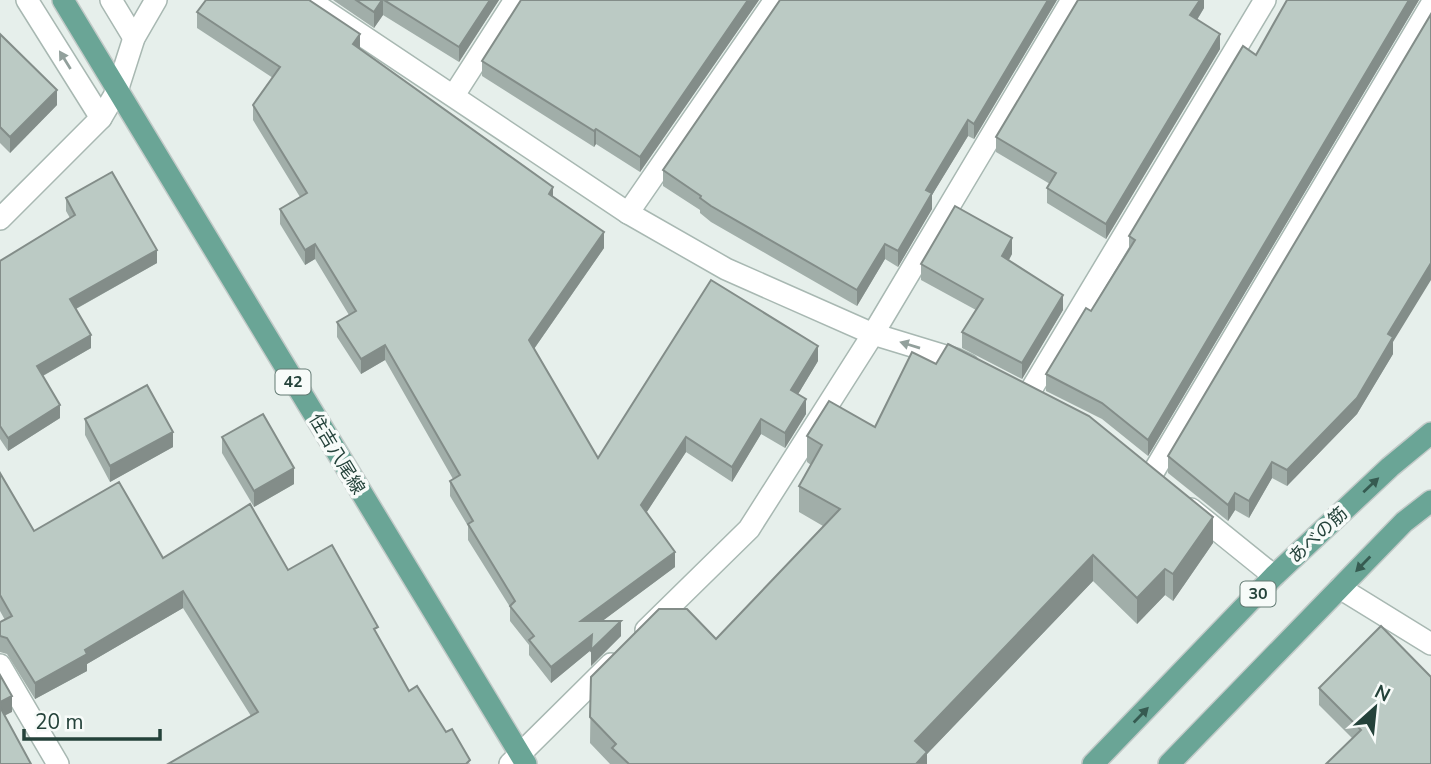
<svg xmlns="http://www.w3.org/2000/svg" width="1431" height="764" viewBox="0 0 1431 764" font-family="'Nunito Sans','Noto Sans JP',sans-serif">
<rect width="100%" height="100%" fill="#e6efeb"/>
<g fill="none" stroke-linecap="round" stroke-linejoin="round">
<defs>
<g id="street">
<polyline points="27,0 101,118"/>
<polyline points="111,0 134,38"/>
<polyline points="309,0 628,213 726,269 873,334 955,359 968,365"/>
<polyline points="454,95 515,0"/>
<polyline points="628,213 775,0"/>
<polyline points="0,219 101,118 117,91 134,38 156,0"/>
<polyline points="1028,395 1265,0"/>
<polyline points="1151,476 1431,5"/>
<polyline points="1191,509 1274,576"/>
<polyline points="1340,588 1431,644"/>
<polyline points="646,630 749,529 873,334 1072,0"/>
<polyline points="0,665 58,764"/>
<polyline points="510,764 611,664"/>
</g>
<g id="primary">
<polyline points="63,0 526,764"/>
<polyline points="1093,764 1274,576 1390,467 1431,433"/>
<polyline points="1169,764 1404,522 1431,501"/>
</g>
</defs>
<use href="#street" stroke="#a8b8b2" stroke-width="24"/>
<use href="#primary" stroke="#c2cac8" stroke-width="24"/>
<use href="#street" stroke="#fff" stroke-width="21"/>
<use href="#primary" stroke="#6aa596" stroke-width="21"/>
</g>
<g fill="#a1aea9">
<polygon points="333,0 499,0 459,62 383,15 374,28"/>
<polygon points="759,0 640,172 596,144 594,147 482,76 482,61"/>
<polygon points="1057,0 974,139 968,136 932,195 932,209 898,267 885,259 857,306 711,222 700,213 700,210 663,186 663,170"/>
<polygon points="1204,0 1204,8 1197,20 1220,49 1106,239 1047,203 1047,188 1050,184 996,152 996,137"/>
<polygon points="1287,0 1419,0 1148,456 1102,419 1046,391 1046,374 1091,311 1129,251 1129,236 1256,55"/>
<polygon points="197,12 360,48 553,198 604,248 534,349 598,458 818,361 798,394 806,414 785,448 761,434 732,482 686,452 646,513 675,567 602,621 621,636 591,666 591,650 551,683 529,655 529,645 510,621 510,607 468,540 468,526 450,496 450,481 453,479 385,360 361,374 337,337 337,322 349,315 315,259 305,265 280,224 280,209 300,197 253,120 253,105 273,78 197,28"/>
<polygon points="0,34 57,105 10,153 0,143"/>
<polygon points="66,198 157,263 76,309 91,348 43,376 60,418 8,451 0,439 0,261 70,218 66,211"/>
<polygon points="1012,254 1009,260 1063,310 1022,379 962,348 962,332 976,310 921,280 921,264"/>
<polygon points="1393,342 1393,354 1357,414 1287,486 1272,478 1249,518 1235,510 1228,521 1168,473 1168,456"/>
<polygon points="85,419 173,447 110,482 85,435"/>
<polygon points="875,427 1213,543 1173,601 1165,595 1137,624 1093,581 927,754 927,764 610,764 590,743 591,677 716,639 823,526 799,512 799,486 811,465 807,462 807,436"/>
<polygon points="222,437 294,484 254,507 222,453"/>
<polygon points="0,473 34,531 163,558 288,570 378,636 409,691 446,732 470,764 251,716 183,608 87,664 87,671 35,699 7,654 0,652 0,622 5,620 0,611"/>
<polygon points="1431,677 1353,739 1319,705 1319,688"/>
</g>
<g fill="#838d89">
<polygon points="383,0 383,15 374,28 374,12"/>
<polygon points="490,0 499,0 459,62 459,47"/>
<polygon points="748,0 759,0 640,172 640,157"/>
<polygon points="1048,0 1057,0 974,139 974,124"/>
<polygon points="1200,0 1204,0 1204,8 1190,31 1190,15"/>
<polygon points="1409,0 1419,0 1148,456 1148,440"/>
<polygon points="360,34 360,50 353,44"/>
<polygon points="1220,34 1220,49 1106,239 1106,224"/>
<polygon points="57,90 57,105 10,153 10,137"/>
<polygon points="968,120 968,136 932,195 932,209 898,267 898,251 926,190"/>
<polygon points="596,129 596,144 594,147 594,131"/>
<polygon points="553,187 553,203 549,194"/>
<polygon points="604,232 604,248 529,356 529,340"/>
<polygon points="1012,238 1012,254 1002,272 1002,256"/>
<polygon points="315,244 315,259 305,265 305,250"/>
<polygon points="885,244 885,259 857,306 857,290"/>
<polygon points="157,250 157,263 70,312 70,299"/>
<polygon points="1431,263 1431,280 1393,342 1393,354 1357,414 1287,486 1287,470 1388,334"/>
<polygon points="1063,295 1063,310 1022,379 1022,363"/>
<polygon points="91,335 91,348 37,379 37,366"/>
<polygon points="385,345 385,360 361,374 361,359"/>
<polygon points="818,346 818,361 791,406 791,390"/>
<polygon points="806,399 806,414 785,448 785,433"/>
<polygon points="60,405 60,418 8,451 8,438"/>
<polygon points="761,419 761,434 732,482 732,467"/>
<polygon points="173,432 173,447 110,482 110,466"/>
<polygon points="686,437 686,452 641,521 641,505"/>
<polygon points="1272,462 1272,478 1249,518 1249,501"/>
<polygon points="294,468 294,484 254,507 254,491"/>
<polygon points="1235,493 1235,510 1228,521 1228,505"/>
<polygon points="1213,517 1213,543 1173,601 1173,574"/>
<polygon points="675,552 675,567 581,637 581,621"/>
<polygon points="1093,555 1093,581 927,754 927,764 915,764 915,741"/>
<polygon points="1165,569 1165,595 1137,624 1137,598"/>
<polygon points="183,591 183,608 87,664 87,671 35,699 35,683 85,650"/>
<polygon points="621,621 621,636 591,666 591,650 551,683 551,667 592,635"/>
<polygon points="12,696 12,712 0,718 0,702"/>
</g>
<g fill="#bbcac4" stroke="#838d89" stroke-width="2">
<polygon points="206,0 309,0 360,34 353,44 553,187 549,194 604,232 529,340 598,458 711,280 818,346 791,390 806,399 785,433 761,419 732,467 686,437 641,505 675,552 581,621 621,621 591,650 592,635 551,667 529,640 534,636 510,606 515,601 468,524 473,521 450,481 460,475 385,345 361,359 337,322 356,311 315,244 305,250 280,209 307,193 253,105 280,67 197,12"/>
<polygon points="356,0 382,0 374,12"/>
<polygon points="384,0 490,0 459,47"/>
<polygon points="521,0 748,0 640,157 596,129 594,131 482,61"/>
<polygon points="780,0 1048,0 974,124 968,120 926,190 932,193 898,251 885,244 857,290 711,206 700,198 701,196 663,170"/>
<polygon points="1078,0 1200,0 1190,15 1220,34 1106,224 1047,188 1056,173 996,137"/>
<polygon points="1287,0 1409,0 1148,440 1102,403 1046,374 1086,308 1091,311 1135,240 1129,236 1243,46 1256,55"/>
<polygon points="1431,14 1431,263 1388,334 1393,337 1357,398 1287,470 1272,462 1249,501 1235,493 1228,505 1168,456"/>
<polygon points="0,34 57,90 10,137 0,127"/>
<polygon points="112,172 157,250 70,299 91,335 37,366 60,405 8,438 0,426 0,261 75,215 66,198"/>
<polygon points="955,206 1012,238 1002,256 1063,295 1022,363 962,332 983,299 921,264"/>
<polygon points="948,344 1089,416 1213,517 1173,574 1165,569 1137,598 1093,555 915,741 927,752 916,764 629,764 612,748 616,744 590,717 591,677 659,609 687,609 716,639 840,509 799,486 822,445 807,436 829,401 875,427 912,352 936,364"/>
<polygon points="147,385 173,432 110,466 85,419"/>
<polygon points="263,414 294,468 254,491 222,437"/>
<polygon points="0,473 34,531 119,482 163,558 250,504 288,570 332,545 378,627 374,629 409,691 417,686 446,732 452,729 470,760 466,764 168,764 258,712 183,591 85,650 87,654 35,683 7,638 0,636 0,622 12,616 0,595"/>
<polygon points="1381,626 1431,677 1431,764 1326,764 1361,730 1319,688"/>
<polygon points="0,675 12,696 0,702"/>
<polygon points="0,707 31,764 0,764"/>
</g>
<defs><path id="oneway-solid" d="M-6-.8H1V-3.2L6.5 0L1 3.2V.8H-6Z" transform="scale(1.75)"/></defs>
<g fill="#92a09c">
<use href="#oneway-solid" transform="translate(65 60) rotate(-122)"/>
<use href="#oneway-solid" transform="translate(910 345) rotate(-163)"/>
</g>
<g fill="#365b51">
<use href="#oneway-solid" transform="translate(1371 485) rotate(-43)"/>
<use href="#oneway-solid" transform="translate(1363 564) rotate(134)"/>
<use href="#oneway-solid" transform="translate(1141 715) rotate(-46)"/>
</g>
<g text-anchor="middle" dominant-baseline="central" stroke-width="7" stroke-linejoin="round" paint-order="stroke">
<g fill="#f7fbf9" stroke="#637a73" stroke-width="2">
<rect x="275.5" y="369.5" width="35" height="25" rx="5"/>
<rect x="1240.5" y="581.5" width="35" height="25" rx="5"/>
</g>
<g font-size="16" font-weight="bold" fill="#24423a">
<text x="293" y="382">42</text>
<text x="1258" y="594">30</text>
</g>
<g font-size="18" fill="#24423a" stroke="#f7fbf9">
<text transform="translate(337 454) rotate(59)">住吉八尾線</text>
<text transform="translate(1318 535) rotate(-43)">あべの筋</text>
</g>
</g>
<g transform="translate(1375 708) rotate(27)" stroke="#f7fbf9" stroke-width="5" paint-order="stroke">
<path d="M0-5L12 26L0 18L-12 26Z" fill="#24423a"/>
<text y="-10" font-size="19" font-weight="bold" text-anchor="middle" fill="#24423a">N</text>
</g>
<path d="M24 729v10h136v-10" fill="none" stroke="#24423a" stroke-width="3.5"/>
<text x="35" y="729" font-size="21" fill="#24423a" stroke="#f7fbf9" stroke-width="5" paint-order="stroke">20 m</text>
</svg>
